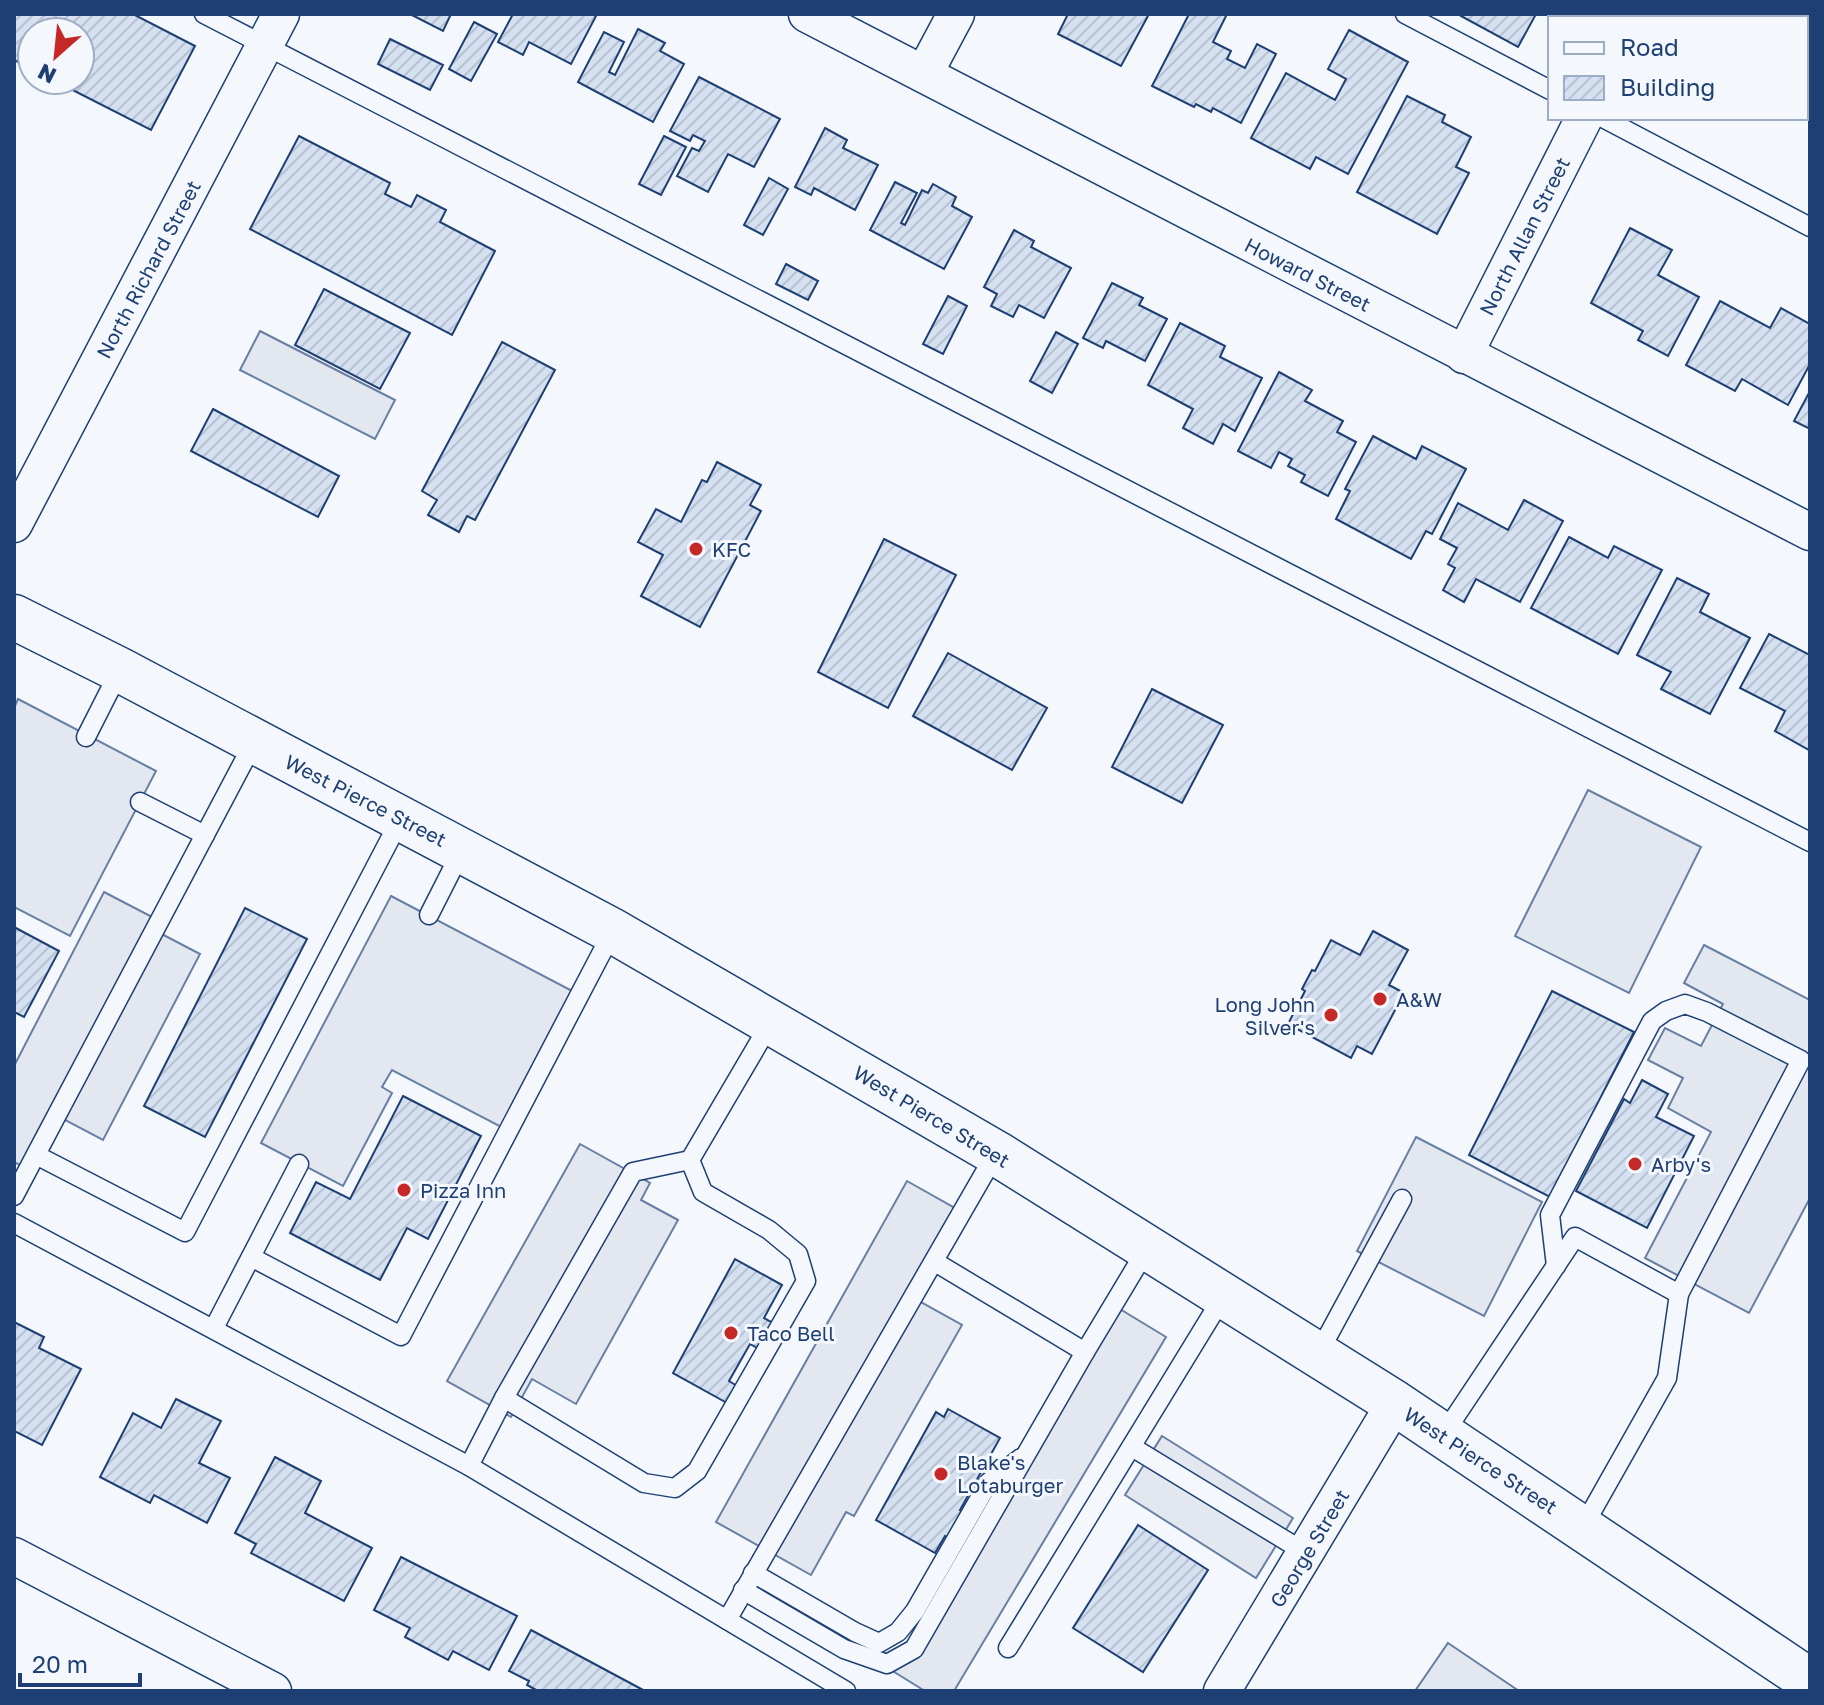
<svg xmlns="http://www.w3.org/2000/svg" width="1824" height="1705" viewBox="0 0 1824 1705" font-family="'Golos Text',sans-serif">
<defs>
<pattern id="building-hatch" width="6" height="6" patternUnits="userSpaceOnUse" patternTransform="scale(2)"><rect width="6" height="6" fill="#d5e0f0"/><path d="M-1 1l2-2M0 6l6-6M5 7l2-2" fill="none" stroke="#b6c1d1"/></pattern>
</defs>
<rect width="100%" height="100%" fill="#f4f7fb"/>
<g fill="#e3e8f0" stroke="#687fa3" stroke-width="2">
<polygon points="260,331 395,400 375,439 240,370"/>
<polygon points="18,699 156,771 70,936 14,907 14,708"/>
<polygon points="1588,790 1701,847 1629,993 1515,936"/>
<polygon points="104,892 156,919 152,929 200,954 103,1140 54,1114 25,1168 14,1162 14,1066"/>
<polygon points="391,896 576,993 505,1129 392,1070 382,1087 392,1093 343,1186 261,1143"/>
<polygon points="1704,945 1810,1000 1810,1198 1749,1313 1645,1258 1711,1132 1668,1108 1683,1078 1648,1060 1665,1028 1701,1046 1723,1004 1684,983"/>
<polygon points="1416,1137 1542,1202 1484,1316 1357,1251"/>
<polygon points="580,1144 650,1183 641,1200 678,1220 576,1404 532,1379 511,1417 447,1381"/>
<polygon points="907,1181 960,1211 912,1297 962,1325 854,1516 846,1512 811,1575 716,1522"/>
<polygon points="1110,1303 1166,1337 954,1691 925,1691 891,1670"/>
<polygon points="1162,1436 1293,1518 1256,1578 1125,1495"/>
<polygon points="1448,1643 1519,1691 1415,1691"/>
</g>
<g fill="url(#building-hatch)" stroke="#1d3f73" stroke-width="2">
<polygon points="14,14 133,14 195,46 151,130 53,80 80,80 80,32 32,32 32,69 14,60"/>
<polygon points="410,14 451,14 443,31"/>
<polygon points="513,14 592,14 596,16 571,64 529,42 523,55 498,42"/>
<polygon points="1068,14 1149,14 1121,66 1058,34"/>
<polygon points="1189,14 1227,14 1213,42 1231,51 1227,59 1245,68 1257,44 1276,54 1241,123 1213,108 1211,112 1196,104 1194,107 1152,86"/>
<polygon points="1462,14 1536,14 1518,47 1461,16"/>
<polygon points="1733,14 1791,14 1799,18 1731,18"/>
<polygon points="474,22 497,34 471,81 449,69"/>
<polygon points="1806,22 1810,24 1810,68 1806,75"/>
<polygon points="638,29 665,43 660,51 684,64 653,122 578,82 604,32 624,42 609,72 615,75"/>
<polygon points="1349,30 1408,62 1348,174 1316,157 1310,169 1251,138 1286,73 1335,100 1346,79 1328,69"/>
<polygon points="390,39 443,65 430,90 378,64"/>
<polygon points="699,77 780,119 754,167 728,154 708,192 677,176 692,148 699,151 705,141 693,135 690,141 670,131"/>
<polygon points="1407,96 1445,115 1442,122 1471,137 1456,167 1469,173 1437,234 1357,192"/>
<polygon points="825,128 847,140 843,148 878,165 855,210 814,188 811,195 795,187"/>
<polygon points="299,136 390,183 385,194 411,207 417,195 446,210 440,222 495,251 452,335 250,229"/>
<polygon points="664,136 686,147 661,195 639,184"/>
<polygon points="769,178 788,189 763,235 744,225"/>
<polygon points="895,182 917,193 901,223 905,225 922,190 928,193 933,184 956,197 952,206 972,217 944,269 870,230"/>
<polygon points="1630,228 1672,250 1658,275 1699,297 1668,356 1638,340 1643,331 1591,303"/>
<polygon points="1014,230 1034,241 1031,247 1071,268 1044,318 1019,305 1013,317 991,306 997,294 984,287"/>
<polygon points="786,264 818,281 808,300 776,284"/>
<polygon points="1112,283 1143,298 1139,305 1167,319 1145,361 1106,341 1103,348 1083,338"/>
<polygon points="324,289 410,333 380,389 295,345"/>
<polygon points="948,296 967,306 943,354 923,344"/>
<polygon points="1720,301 1770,328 1781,308 1810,324 1810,364 1788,405 1742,379 1735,391 1686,365"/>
<polygon points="1180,323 1225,346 1220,357 1262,378 1235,431 1223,424 1213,444 1183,428 1193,409 1148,385"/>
<polygon points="1056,332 1078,344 1052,393 1030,381"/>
<polygon points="502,342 555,370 475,520 467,516 459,532 428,515 437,500 422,491"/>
<polygon points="1279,372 1312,390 1305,401 1343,421 1337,432 1356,442 1328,496 1301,482 1305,475 1288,466 1292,459 1279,452 1271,468 1238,451"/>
<polygon points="1810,391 1810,429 1794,421"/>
<polygon points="213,409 339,476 318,517 191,451"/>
<polygon points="1373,436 1416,459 1422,446 1466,469 1432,534 1426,531 1411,559 1336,519 1350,491 1345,489"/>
<polygon points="717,462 761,485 750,505 761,511 700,627 641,596 663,555 638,542 656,509 681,522 702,480 707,482"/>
<polygon points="1524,500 1563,521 1520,602 1476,579 1464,602 1443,590 1455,568 1448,564 1457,548 1440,539 1458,503 1508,530"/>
<polygon points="1569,537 1608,558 1614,546 1662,570 1618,654 1531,608"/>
<polygon points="884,539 956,575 888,708 818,672"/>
<polygon points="1677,578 1709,594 1700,612 1750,638 1710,714 1661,689 1671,672 1637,655"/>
<polygon points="1769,634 1810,655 1809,750 1775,731 1785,711 1740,688"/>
<polygon points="948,653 1047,708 1012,770 913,716"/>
<polygon points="1152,689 1223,725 1182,803 1112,767"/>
<polygon points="245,908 307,939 205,1137 144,1106"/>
<polygon points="14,927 59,951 24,1017 14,1012"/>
<polygon points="1373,931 1408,950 1389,985 1404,993 1372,1054 1357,1046 1351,1058 1288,1024 1305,991 1302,989 1312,970 1315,971 1331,940 1360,955"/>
<polygon points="1552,991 1634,1032 1550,1197 1469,1155"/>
<polygon points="1642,1080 1668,1094 1656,1117 1694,1136 1647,1228 1576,1191 1624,1099 1630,1103"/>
<polygon points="403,1096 481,1136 428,1239 407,1228 380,1280 290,1233 316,1182 350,1199"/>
<polygon points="735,1259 782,1285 764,1318 773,1323 759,1349 750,1344 729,1381 737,1386 727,1403 673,1373"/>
<polygon points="14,1322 44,1337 39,1348 81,1369 42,1445 14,1431"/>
<polygon points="176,1399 221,1421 199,1463 230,1478 207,1523 154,1495 150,1503 100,1477 133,1413 161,1428"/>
<polygon points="948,1409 1000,1438 960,1510 964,1512 949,1538 945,1536 935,1553 876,1520 936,1412 944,1417"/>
<polygon points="275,1457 321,1481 305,1513 372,1548 344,1601 251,1553 256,1544 235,1533"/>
<polygon points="1138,1525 1208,1570 1143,1672 1073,1628"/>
<polygon points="401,1557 517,1616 489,1670 453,1651 448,1660 405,1637 410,1628 374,1610"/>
<polygon points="531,1630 645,1691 538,1691 527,1685 529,1681 509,1671"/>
</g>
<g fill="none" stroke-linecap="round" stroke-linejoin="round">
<defs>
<g id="lane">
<polyline points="204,14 1810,842"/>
<polyline points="1405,14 1550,90"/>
<polyline points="1603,118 1810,227"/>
<polyline points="86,737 120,670"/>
<polyline points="140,802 205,835"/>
<polyline points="429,915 462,850"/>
<polyline points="36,1155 185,1232 401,818"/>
<polyline points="14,1196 254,742"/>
<polyline points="14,1223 469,1466 846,1691"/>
<polyline points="251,1257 401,1336 613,931"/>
<polyline points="935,1262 1085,1352"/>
<polyline points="1556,1266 1550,1215 1652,1021 1666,1011 1685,1004 1707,1012 1801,1060 1679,1294 1667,1378 1583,1527"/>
<polyline points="214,1328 299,1164"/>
<polyline points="1318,1354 1402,1199"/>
<polyline points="504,1398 644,1483 675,1488 697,1471 806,1281 798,1254 769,1230 703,1192 690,1160"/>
<polyline points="1443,1435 1575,1237 1679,1294"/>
<polyline points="1132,1447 1306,1553"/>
<polyline points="469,1466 504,1398 633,1172 690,1160 771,1022"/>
<polyline points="753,1573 855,1632 879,1643 898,1632 915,1611 989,1482 1021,1458"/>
<polyline points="743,1590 844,1649 887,1664 914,1649 1085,1352 1148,1247"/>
<polyline points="727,1620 996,1153"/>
<polyline points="1008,1648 1224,1295"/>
</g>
<g id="street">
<polyline points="807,14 1810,532"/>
<polyline points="1635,18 1637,14"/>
<polyline points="924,74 956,14"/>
<polyline points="1464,355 1584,118"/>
<polyline points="14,524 281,14"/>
<polyline points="14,1556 273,1691"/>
<polyline points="1222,1691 1395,1403"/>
</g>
<polyline id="highway" points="14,617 120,670 613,931 996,1153 1395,1403 1810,1681"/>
</defs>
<use href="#lane" stroke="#1d3f73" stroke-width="21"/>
<use href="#street" stroke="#1d3f73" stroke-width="39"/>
<use href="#highway" stroke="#1d3f73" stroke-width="47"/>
<use href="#lane" stroke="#f4f7fb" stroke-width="18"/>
<use href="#street" stroke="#f4f7fb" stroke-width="36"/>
<use href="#highway" stroke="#f4f7fb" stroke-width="44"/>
</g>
<g fill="#c62828" stroke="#f4f7fb" stroke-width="3">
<circle cx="696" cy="549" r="8"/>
<circle cx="1380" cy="999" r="8"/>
<circle cx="1331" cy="1015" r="8"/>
<circle cx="1635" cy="1164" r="8"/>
<circle cx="404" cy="1190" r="8"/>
<circle cx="731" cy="1333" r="8"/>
<circle cx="941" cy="1474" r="8"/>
</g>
<g text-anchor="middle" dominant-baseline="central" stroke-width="6" stroke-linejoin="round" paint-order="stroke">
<g font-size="20" fill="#1d3f73" stroke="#f4f7fb">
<text transform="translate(1524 236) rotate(-63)">North Allan Street</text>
<text transform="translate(148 269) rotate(-62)">North Richard Street</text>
<text transform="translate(1308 274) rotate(27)">Howard Street</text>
<text transform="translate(366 800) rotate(27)">West Pierce Street</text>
<text transform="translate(932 1116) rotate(31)">West Pierce Street</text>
<text transform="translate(1481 1460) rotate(33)">West Pierce Street</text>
<text transform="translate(1309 1548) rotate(-59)">George Street</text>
</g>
<g font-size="20" fill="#1d3f73" stroke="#f4f7fb" text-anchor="start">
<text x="712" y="549">KFC</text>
<text x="1396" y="999">A&amp;W</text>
<text x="1315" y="1004" text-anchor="end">Long John<tspan x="1315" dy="23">Silver's</tspan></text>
<text x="1651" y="1164">Arby's</text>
<text x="420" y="1190">Pizza Inn</text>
<text x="747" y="1333">Taco Bell</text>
<text x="957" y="1462">Blake's<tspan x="957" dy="23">Lotaburger</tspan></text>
</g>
</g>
<rect width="1824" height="1705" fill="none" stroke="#1d3f73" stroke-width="32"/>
<rect x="1548" y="16" width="260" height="104" fill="#f4f7fb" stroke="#9eadc5" stroke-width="2"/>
<rect x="1564" y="42" width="40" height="12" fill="#f4f7fb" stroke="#9eadc5" stroke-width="2"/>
<text x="1620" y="56" font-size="24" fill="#1d3f73">Road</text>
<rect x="1564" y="76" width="40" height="24" fill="url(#building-hatch)" stroke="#9eadc5" stroke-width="2"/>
<text x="1620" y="96" font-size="24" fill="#1d3f73">Building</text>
<g transform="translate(56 56) rotate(207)"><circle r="38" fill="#f4f7fb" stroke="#9eadc5" stroke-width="2"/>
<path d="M0-6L14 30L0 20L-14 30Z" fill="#c62828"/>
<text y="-12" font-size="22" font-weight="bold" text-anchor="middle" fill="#1d3f73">N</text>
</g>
<path d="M20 1673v12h120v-12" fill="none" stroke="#1d3f73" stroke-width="4"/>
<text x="32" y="1673" font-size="24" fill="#1d3f73" stroke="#f4f7fb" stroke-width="6" paint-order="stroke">20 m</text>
</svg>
